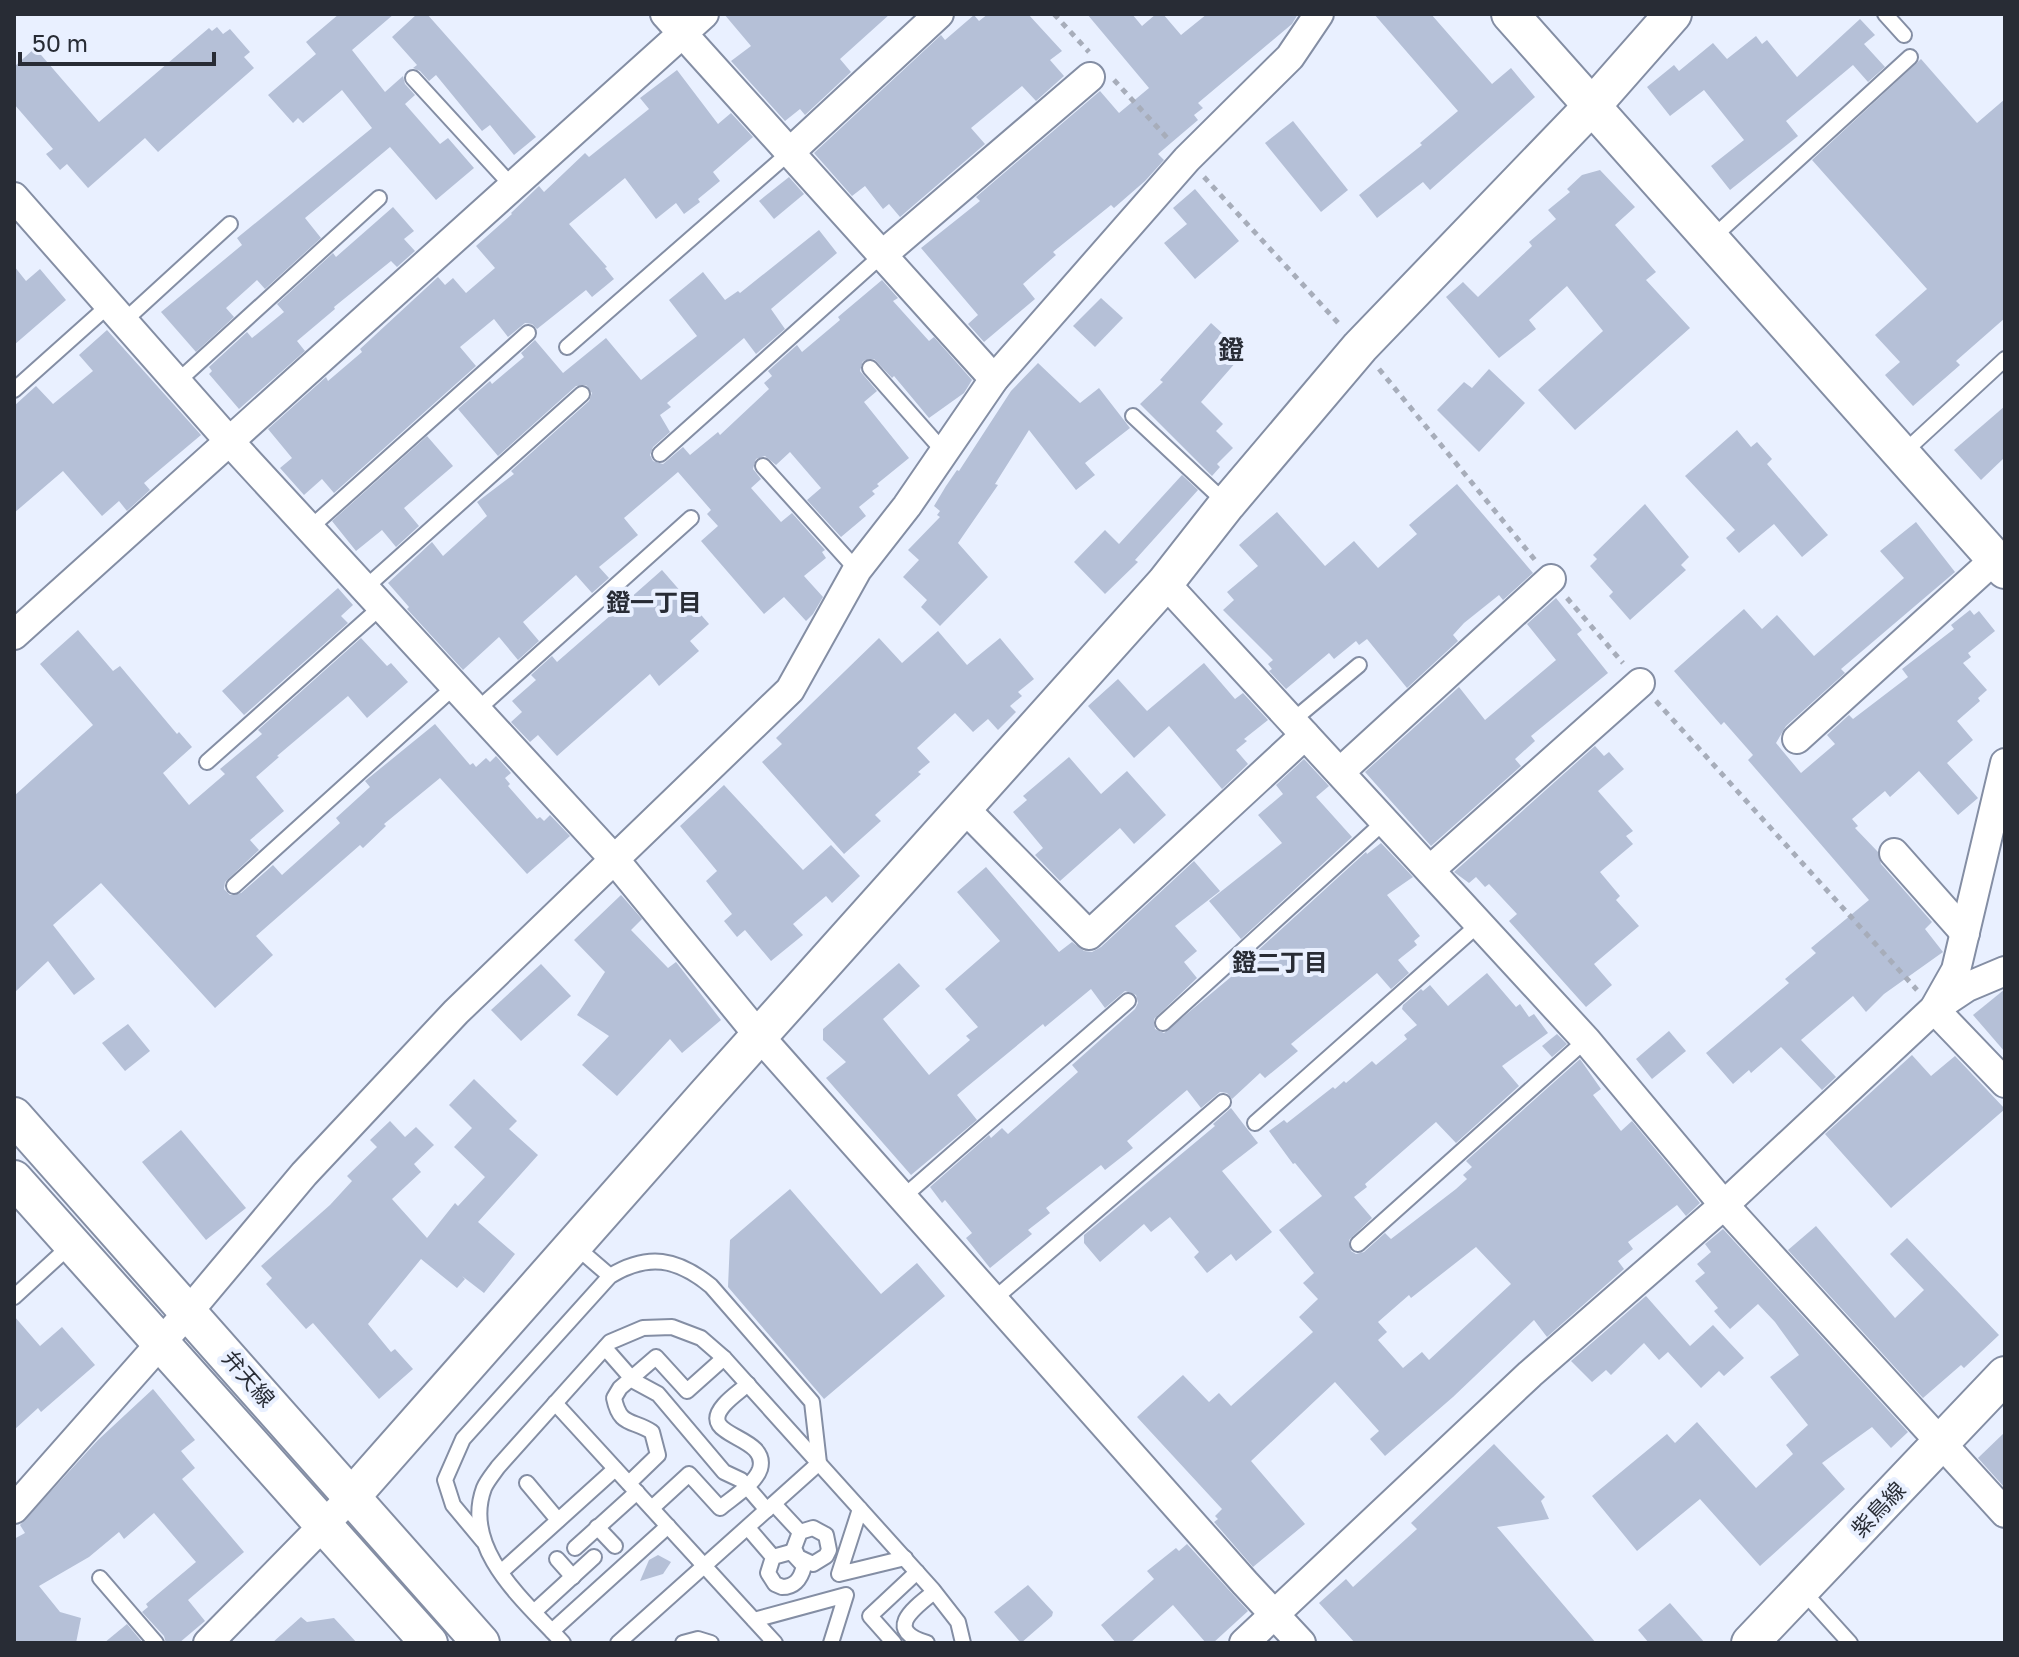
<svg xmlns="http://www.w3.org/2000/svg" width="2019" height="1657" viewBox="0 0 2019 1657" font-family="'Golos Text','Noto Sans JP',sans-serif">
<rect width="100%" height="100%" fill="#e9f0ff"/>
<g fill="#b5c0d7" fill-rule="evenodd">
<polygon points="339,14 394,14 352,50 385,92 403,76 405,84 415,95 405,104 440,144 448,138 474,168 436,200 390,147 305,218 321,238 265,289 257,280 226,308 234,317 196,352 161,312 242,245 237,238 372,128 342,90 303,123 298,118 293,123 268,95 316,54 306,42"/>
<polygon points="417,14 427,14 536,137 514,155 490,125 482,131 436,75 429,81 420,71 413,68 417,65 392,37"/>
<polygon points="724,14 890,14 840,59 851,72 805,115 800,109 785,121 731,61 751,46"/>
<polygon points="988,14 1028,14 1062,51 1050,60 1064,76 1036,101 1022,86 971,128 985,144 900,217 889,204 883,209 865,186 852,196 814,153 941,35 945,40 974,15 979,21"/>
<polygon points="1087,14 1132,14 1142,26 1156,14 1163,14 1181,35 1207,14 1298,14 1292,24 1198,103 1203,108 1194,115 1198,120 1158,154 1164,160 1145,181 1114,208 1111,205 1053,252 1056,255 1023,284 1035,299 984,342 968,324 978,315 921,248 980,201 976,197 1100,91 1119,113 1149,88"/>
<polygon points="1374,14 1431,14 1492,84 1511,68 1535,97 1430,190 1423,182 1377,218 1359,195 1422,145 1420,143 1458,111"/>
<polygon points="1860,19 1875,35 1864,44 1885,67 1868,82 1853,65 1786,121 1798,136 1730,190 1711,166 1744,140 1704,90 1670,116 1647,87 1674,65 1679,71 1713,43 1727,59 1756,36 1762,44 1767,40 1797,77"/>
<polygon points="217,27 223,34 230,29 250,52 244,57 254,68 158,152 145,138 88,188 67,164 60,170 46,154 53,149 14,104 14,67 35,48 99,122 209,28 212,31"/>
<polygon points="1921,59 1977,123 2005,99 2005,318 1956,361 1960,365 1913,406 1885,375 1900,362 1875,335 1927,289 1812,160"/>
<polygon points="677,70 718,124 731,113 753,137 713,172 720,181 698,199 700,202 684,214 676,203 656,219 625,178 569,224 607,267 605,268 614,279 592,297 586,290 537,329 532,324 525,323 508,337 494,319 460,347 476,366 334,493 322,479 304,495 280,468 292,458 268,429 326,377 328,381 362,352 360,349 438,277 445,285 453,278 466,293 495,268 476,246 512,214 511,213 539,186 544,192 585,153 589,157 649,109 640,98"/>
<polygon points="1293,121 1348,190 1321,212 1265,143"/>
<polygon points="1600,170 1635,207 1615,225 1656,272 1646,280 1690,328 1575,430 1538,390 1603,331 1567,286 1529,320 1536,329 1499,358 1446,297 1463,282 1478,297 1532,246 1529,242 1556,219 1548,210 1570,192 1567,189 1582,175"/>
<polygon points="789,177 804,194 774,219 759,201"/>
<polygon points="1195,189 1239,241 1195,279 1164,243 1187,224 1173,208"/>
<polygon points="393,207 414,231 404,239 415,251 397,267 391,261 334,307 335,309 297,341 305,351 239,409 209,374 212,371 209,367 247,332 252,338 284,312 277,304 333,253 336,257"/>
<polygon points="819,230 837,253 771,309 785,329 756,354 744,338 667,403 671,407 660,415 670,432 653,447 650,455 653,461 663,464 683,447 690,455 718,432 720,435 769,389 764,383 772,376 768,371 797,345 802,352 840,320 838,317 882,280 898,298 893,301 929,341 934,337 972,380 964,393 929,418 894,376 892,378 874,359 863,361 860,371 877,391 864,402 909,458 877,484 879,486 872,491 875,494 859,507 866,516 841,537 807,500 821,488 790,452 776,465 765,456 756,459 753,469 761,479 751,488 781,522 792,513 825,550 822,552 826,558 804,576 823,597 813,614 806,621 784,597 764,614 701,541 718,526 707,514 711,510 678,472 624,518 638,535 599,567 609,578 592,593 576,575 523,622 539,641 518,660 499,637 463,670 407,609 409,607 388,583 432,542 443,556 487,516 477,502 514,474 511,471 589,401 592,393 586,385 576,386 498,456 458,409 490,381 492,384 524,357 521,353 535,340 563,373 606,338 641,380 697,336 669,300 703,272 725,300 738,291 740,293"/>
<polygon points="14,266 26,281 40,269 66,300 14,345"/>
<polygon points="1101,298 1123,318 1095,347 1073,326"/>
<polygon points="1211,323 1244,353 1201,402 1223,424 1216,431 1233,448 1217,464 1220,467 1212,476 1140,404 1163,382 1160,380"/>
<polygon points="107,330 201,435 144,483 150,490 127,511 119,501 102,516 63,471 14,513 14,406 36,386 53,404 93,371 79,355"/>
<polygon points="1038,363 1080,403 1099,388 1130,428 1085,463 1095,475 1076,490 1029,430 995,484 998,485 958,543 988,577 940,626 921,607 927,600 903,577 919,560 908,550 940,517 937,515 940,511 934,506 946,486 957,470 959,471 1011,391"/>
<polygon points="1489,369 1525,403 1479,452 1437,410 1464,382 1472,388"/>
<polygon points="2005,406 2005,457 1981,480 1954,450"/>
<polygon points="1737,430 1751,447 1757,442 1772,459 1767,464 1828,535 1802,557 1774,524 1739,553 1726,538 1735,530 1685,476"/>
<polygon points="427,436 453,466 404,508 419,526 396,547 382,530 356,551 332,521"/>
<polygon points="1182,475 1198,490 1135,560 1138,562 1105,594 1074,562 1105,530 1119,544"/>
<polygon points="1457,484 1533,573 1503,600 1499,595 1464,623 1453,635 1458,641 1407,688 1367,639 1359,645 1356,641 1334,659 1329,653 1286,689 1269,671 1272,669 1268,664 1273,660 1223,610 1234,600 1227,592 1258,566 1239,545 1277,512 1325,566 1354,541 1378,568 1417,534 1409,525"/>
<polygon points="1645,504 1689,557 1681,565 1686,570 1630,620 1609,596 1613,592 1590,566 1597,559 1593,555"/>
<polygon points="1916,522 1955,572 1841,669 1845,673 1786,726 1776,743 1801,773 1835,744 1827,735 1849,715 1853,719 1908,677 1902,669 1954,629 1951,625 1970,610 1974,615 1979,611 1995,631 1968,653 1971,657 1963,663 1987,690 1978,698 1980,701 1957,721 1973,740 1947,763 1978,798 1958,815 1919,771 1890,797 1885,791 1852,819 1858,826 1855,828 1878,852 1881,864 1932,922 1925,929 1943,952 1884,994 1866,1012 1853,996 1801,1040 1836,1077 1822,1090 1781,1047 1751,1073 1749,1070 1733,1084 1706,1053 1789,983 1785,979 1816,953 1811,948 1869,900 1748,760 1753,755 1724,722 1721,725 1674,671 1744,609 1762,629 1777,615 1814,656 1904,578 1880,551"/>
<polygon points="662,570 709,624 690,641 699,651 659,686 650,674 557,756 538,735 530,742 511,722 522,712 512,701 536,680 531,675 552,656 557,662 611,615 606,608 622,593 628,600"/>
<polygon points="338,588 353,605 341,616 348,623 244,715 222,691"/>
<polygon points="1556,598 1582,630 1577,634 1608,673 1531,736 1535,741 1515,759 1521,766 1431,846 1365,772 1459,687 1485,720 1556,660 1527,624"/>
<polygon points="78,630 113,671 120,666 177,734 179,732 192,747 163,773 189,805 225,774 220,769 262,734 258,730 361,638 387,666 391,663 408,682 367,718 348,696 277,756 279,757 256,777 284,811 250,840 259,850 225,882 224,889 230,895 241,893 273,865 282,875 340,823 336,818 370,787 365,781 435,724 470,765 473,763 476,767 486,758 490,762 496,756 511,773 505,778 510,784 508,786 537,819 540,817 544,821 550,815 570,836 527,874 440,778 384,824 386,826 363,848 360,845 256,936 273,955 215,1008 101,883 53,925 95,979 74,995 48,961 14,993 14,796 93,725 40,664"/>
<polygon points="938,631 967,665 1000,638 1034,679 1018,692 1022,696 1010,706 1016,712 998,730 988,719 973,732 955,713 917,748 930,762 918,772 921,774 875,815 881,821 844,854 762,762 782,744 776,738 879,638 902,663"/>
<polygon points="1204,663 1235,699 1243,693 1268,720 1244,739 1247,741 1236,750 1248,764 1222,789 1169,726 1134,758 1088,706 1118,679 1147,711"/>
<polygon points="1595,746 1604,756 1609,752 1624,769 1598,791 1633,831 1626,836 1633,844 1600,872 1620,896 1616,900 1639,926 1594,964 1612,985 1586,1007 1509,921 1517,914 1489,884 1485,887 1476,877 1469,883 1454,872"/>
<polygon points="1069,757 1101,794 1127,771 1166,815 1134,844 1120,828 1060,881 1035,855 1043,848 1013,812 1027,800 1023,796"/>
<polygon points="1304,759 1329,786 1316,797 1352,837 1241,939 1209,901 1282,843 1258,815 1283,794 1276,785"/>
<polygon points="724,785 803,870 831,845 860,876 832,903 826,896 793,924 803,935 771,961 745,930 737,937 724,921 732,914 706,881 717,871 680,826"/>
<polygon points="1381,843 1413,877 1387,895 1420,936 1414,941 1417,945 1398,960 1409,973 1391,989 1377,973 1291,1044 1298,1051 1265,1078 1260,1073 1232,1099 1227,1093 1220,1092 1201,1108 1187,1090 1127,1141 1133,1148 1105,1170 1101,1165 1046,1208 1050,1213 1028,1230 1032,1234 990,1268 966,1238 972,1233 945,1200 942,1203 930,1187 989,1135 991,1138 1002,1128 1008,1134 1078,1072 1072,1065 1135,1009 1138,1003 1136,995 1125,991 1105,1008 1091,989 1045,1027 1043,1024 957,1095 977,1120 911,1175 826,1078 846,1062 823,1040 823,1029 899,963 920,986 883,1019 929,1075 970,1040 966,1036 978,1027 945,989 1000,941 957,892 986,867 1059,952 1072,942 1084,951 1092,952 1101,947 1194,861 1220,891 1175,926 1197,951 1184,962 1197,978 1154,1019 1155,1029 1164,1033 1256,956 1254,954 1366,852 1367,854"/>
<polygon points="621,895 642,919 631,930 668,968 676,962 721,1020 682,1053 670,1039 617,1096 582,1065 609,1036 577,1015 605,972 574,940"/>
<polygon points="541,964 571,996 521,1041 491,1010"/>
<path d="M1487 973 1516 1007 1520 1004 1529 1017 1534 1014 1548 1033 1502 1066 1519 1086 1456 1143 1436 1122 1365 1184 1367 1187 1354 1197 1372 1218 1349 1240 1351 1251 1356 1254 1364 1252 1385 1233 1391 1239 1456 1189 1467 1179 1463 1175 1472 1167 1466 1161 1580 1059 1601 1089 1593 1095 1621 1131 1632 1121 1700 1203 1686 1216 1677 1205 1628 1242 1633 1249 1618 1261 1624 1269 1547 1337 1534 1320 1453 1397 1385 1456 1370 1439 1379 1431 1335 1382 1251 1461 1305 1524 1253 1567 1214 1522 1218 1519 1215 1516 1222 1509 1137 1417 1183 1375 1209 1402 1219 1393 1231 1406 1313 1332 1299 1317 1318 1299 1303 1283 1314 1273 1279 1230 1322 1196 1295 1163 1293 1164 1269 1131 1284 1120 1287 1123 1333 1087 1335 1089 1344 1081 1346 1083 1372 1061 1376 1065 1407 1039 1404 1035 1417 1025 1402 1009 1403 1005 1421 989 1423 991 1430 985 1448 1006ZM1476 1247 1511 1284 1429 1360 1422 1352 1403 1368 1378 1340 1387 1332 1378 1322 1409 1295 1411 1298Z"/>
<polygon points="2005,989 2005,1052 1973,1015"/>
<polygon points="128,1024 150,1051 125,1071 102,1043"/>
<polygon points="1669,1031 1686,1051 1652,1079 1636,1059"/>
<polygon points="1557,1034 1567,1044 1552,1057 1542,1046"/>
<polygon points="1912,1055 1931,1076 1955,1056 2005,1109 1891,1208 1825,1134"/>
<polygon points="474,1079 517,1121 509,1129 538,1155 478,1222 515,1254 484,1293 462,1276 465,1279 457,1288 421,1259 368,1324 391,1352 395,1349 413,1369 379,1399 313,1323 306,1329 266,1284 272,1278 261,1266 330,1205 352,1181 347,1176 377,1147 370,1140 390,1121 405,1137 416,1127 434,1145 414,1164 421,1172 392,1199 427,1238 455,1203 458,1206 485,1177 454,1147 472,1128 449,1105"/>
<polygon points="1231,1108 1258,1143 1222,1171 1272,1232 1236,1261 1231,1254 1207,1273 1194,1257 1199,1252 1170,1217 1151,1232 1144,1224 1100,1262 1084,1243 1084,1235 1215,1126 1213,1124"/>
<polygon points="181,1130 246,1208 206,1240 142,1162"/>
<polygon points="790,1189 881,1294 917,1263 945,1296 824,1399 728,1287 730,1240"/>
<polygon points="1816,1226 1895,1318 1924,1290 1890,1254 1907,1238 1999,1335 1964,1368 1961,1365 1923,1398 1788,1250"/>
<polygon points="1723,1229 1908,1432 1891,1448 1872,1427 1822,1463 1845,1489 1760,1566 1700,1499 1637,1551 1592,1496 1667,1434 1675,1443 1697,1422 1756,1488 1793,1454 1786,1445 1808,1425 1770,1377 1799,1355 1775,1322 1758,1304 1730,1329 1714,1311 1718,1308 1695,1281 1705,1273 1697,1264 1711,1252 1705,1244"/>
<polygon points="1646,1296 1690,1346 1713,1325 1744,1358 1724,1376 1719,1371 1701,1388 1668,1352 1659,1360 1644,1343 1611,1375 1606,1370 1592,1382 1571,1361"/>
<polygon points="14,1316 40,1346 62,1327 95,1365 41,1412 38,1408 14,1430"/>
<polygon points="153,1389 195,1440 181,1451 195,1468 182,1479 244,1552 188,1600 205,1621 179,1643 166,1643 164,1636 142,1612 148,1607 146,1604 196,1562 154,1513 124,1539 119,1532 89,1557 39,1586 60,1612 81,1618 76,1643 14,1643 14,1539 25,1533 20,1525 98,1440"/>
<polygon points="2005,1432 2005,1488 1978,1458"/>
<polygon points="1494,1444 1545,1497 1541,1501 1549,1519 1497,1527 1596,1643 1355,1643 1319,1603 1346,1579 1353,1587 1417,1529 1411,1523"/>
<polygon points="1187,1544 1248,1611 1213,1643 1206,1643 1173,1605 1130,1643 1116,1643 1101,1625 1154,1579 1147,1571 1176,1548 1179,1551"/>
<polygon points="658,1555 671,1562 663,1574 640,1581 649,1560"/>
<polygon points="1028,1585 1053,1612 1052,1616 1021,1643 994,1612"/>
<polygon points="1670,1603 1705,1643 1649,1643 1638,1630"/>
<polygon points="301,1617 307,1622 334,1618 357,1643 272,1643"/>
<polygon points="127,1624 143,1643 104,1643"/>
</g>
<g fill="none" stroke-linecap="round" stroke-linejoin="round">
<defs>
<g id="service">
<polyline points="1885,14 1904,35"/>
<polyline points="413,78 513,187"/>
<polyline points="1711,239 1910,57"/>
<polyline points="123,322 230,224"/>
<polyline points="567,347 790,152"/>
<polyline points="870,368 945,453"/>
<polyline points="177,382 379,198"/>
<polyline points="14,390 108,306"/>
<polyline points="1133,416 1226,503"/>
<polyline points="660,454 881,256"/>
<polyline points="1902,454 2005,359"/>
<polyline points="763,466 857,570"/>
<polyline points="310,528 528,333"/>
<polyline points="365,588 582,394"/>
<polyline points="477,710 691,518"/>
<polyline points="1292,721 1359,665"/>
<polyline points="207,762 382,606"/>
<polyline points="234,886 455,686"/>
<polyline points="1163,1023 1385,821"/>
<polyline points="1255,1123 1479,924"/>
<polyline points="902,1198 1128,1001"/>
<polyline points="1358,1244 1586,1040"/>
<polyline points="574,1245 610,1276"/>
<polyline points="14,1297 72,1244"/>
<polyline points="993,1300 1223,1102"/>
<polyline points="605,1348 634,1381 658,1394 724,1472 741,1480 767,1510"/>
<polyline points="555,1403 775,1643"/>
<polyline points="527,1483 558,1520"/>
<path d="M629 1483 658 1455 652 1432C632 1419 620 1427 614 1398L620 1388 656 1357 687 1391 724 1358"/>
<polyline points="774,1504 800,1532 794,1548 798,1557 813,1564 826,1556 829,1550 826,1535 813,1528 800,1532"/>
<path d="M652 1508 689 1474 720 1508C732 1498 755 1484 760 1469 770 1434 695 1438 724 1405 731 1397 740 1391 748 1384"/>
<polyline points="860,1509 839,1574 905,1558"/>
<polyline points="597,1527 615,1546"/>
<path d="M748 1528 773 1557 768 1573 775 1584 782 1587C796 1587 801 1578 804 1566L791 1552 773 1557"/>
<path d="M483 1541 453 1505 445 1480 463 1439 610 1276C648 1253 677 1258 711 1286L812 1402 819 1463 618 1643"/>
<polyline points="575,1548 637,1492"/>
<polyline points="557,1559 573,1577"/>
<polyline points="501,1572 615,1469"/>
<polyline points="100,1578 156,1643"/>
<polyline points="1802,1590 1850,1643"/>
<polyline points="535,1611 594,1557"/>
<polyline points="754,1620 846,1595 831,1643"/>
<polyline points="552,1631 668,1526"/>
<path d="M563 1643C527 1603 461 1550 484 1488 487 1481 493 1474 498 1467L610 1342 643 1328 672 1327 701 1338 724 1358 933 1590 958 1622 963 1643"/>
<polyline points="683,1643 698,1639 711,1643"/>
<polyline points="894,1643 870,1616 917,1572"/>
<path d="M927 1643C883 1630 914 1608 934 1592"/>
</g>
<g id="minor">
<polyline points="665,14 994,379"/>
<polyline points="790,152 939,14"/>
<polyline points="14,197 230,442 614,859 760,1037 1245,1583 1301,1643"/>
<polyline points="881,256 1090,77"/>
<polyline points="1165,583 1586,1040 1724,1205 2005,1513"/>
<polyline points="14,635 704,14"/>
<polyline points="1797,739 1995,559"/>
<polyline points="1340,772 1551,579"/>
<polyline points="964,808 1089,935 1305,735"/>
<polyline points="1894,853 1965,933"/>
<polyline points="1430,870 1640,683"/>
<polyline points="2005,971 1967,987 1934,1009 2005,1083"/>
<polyline points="14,1509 189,1311 304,1174 456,1012 790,690 857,570 907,506 994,379 1187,159 1290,57 1319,14"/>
<polyline points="208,1643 352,1496"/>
<polyline points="1244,1643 1530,1374 1724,1205 1934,1009 1956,970 2005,763"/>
</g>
<g id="tertiary">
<polyline points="1510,14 2005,570"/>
<polyline points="14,1116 481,1643"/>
<polyline points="14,1179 429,1643"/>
<polyline points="352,1496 707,1094 1165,583 1227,504 1360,347 1592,106 1673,14"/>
<polyline points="1750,1643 2005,1375"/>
</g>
</defs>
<use href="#service" stroke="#848ea4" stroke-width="18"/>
<use href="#minor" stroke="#848ea4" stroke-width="32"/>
<use href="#tertiary" stroke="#848ea4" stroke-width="40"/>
<g stroke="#a7adba" stroke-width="5" stroke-dasharray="6 6" stroke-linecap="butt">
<polyline points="1054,14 1089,52"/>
<polyline points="1114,80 1170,141"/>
<polyline points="1204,177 1341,326"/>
<polyline points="1379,369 1535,560"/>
<polyline points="1567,598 1623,663"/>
<polyline points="1656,701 1917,990"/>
</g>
<use href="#service" stroke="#fff" stroke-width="14"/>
<use href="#minor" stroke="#fff" stroke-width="28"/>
<use href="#tertiary" stroke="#fff" stroke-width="36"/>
</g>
<g text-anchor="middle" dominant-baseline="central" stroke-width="8" stroke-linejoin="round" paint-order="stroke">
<g font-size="22" fill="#282c35" stroke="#e9f0ff">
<text transform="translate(249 1378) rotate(49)">弁天線</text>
<text transform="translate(1878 1509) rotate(-46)">紫鳥線</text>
</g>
<g font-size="24" font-weight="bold" fill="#282c35" stroke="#e9f0ff">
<text x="654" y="601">鐙一丁目</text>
<text x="1280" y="961">鐙二丁目</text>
</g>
<g font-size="26" font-weight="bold" fill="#282c35" stroke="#e9f0ff">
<text x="1231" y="349">鐙</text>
</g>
</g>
<rect width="2019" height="1657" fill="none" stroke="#282c35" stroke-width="32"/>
<path d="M20 52v12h194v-12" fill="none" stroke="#282c35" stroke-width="4"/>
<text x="32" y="52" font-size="24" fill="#282c35" stroke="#e9f0ff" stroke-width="6" paint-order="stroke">50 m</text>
</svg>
